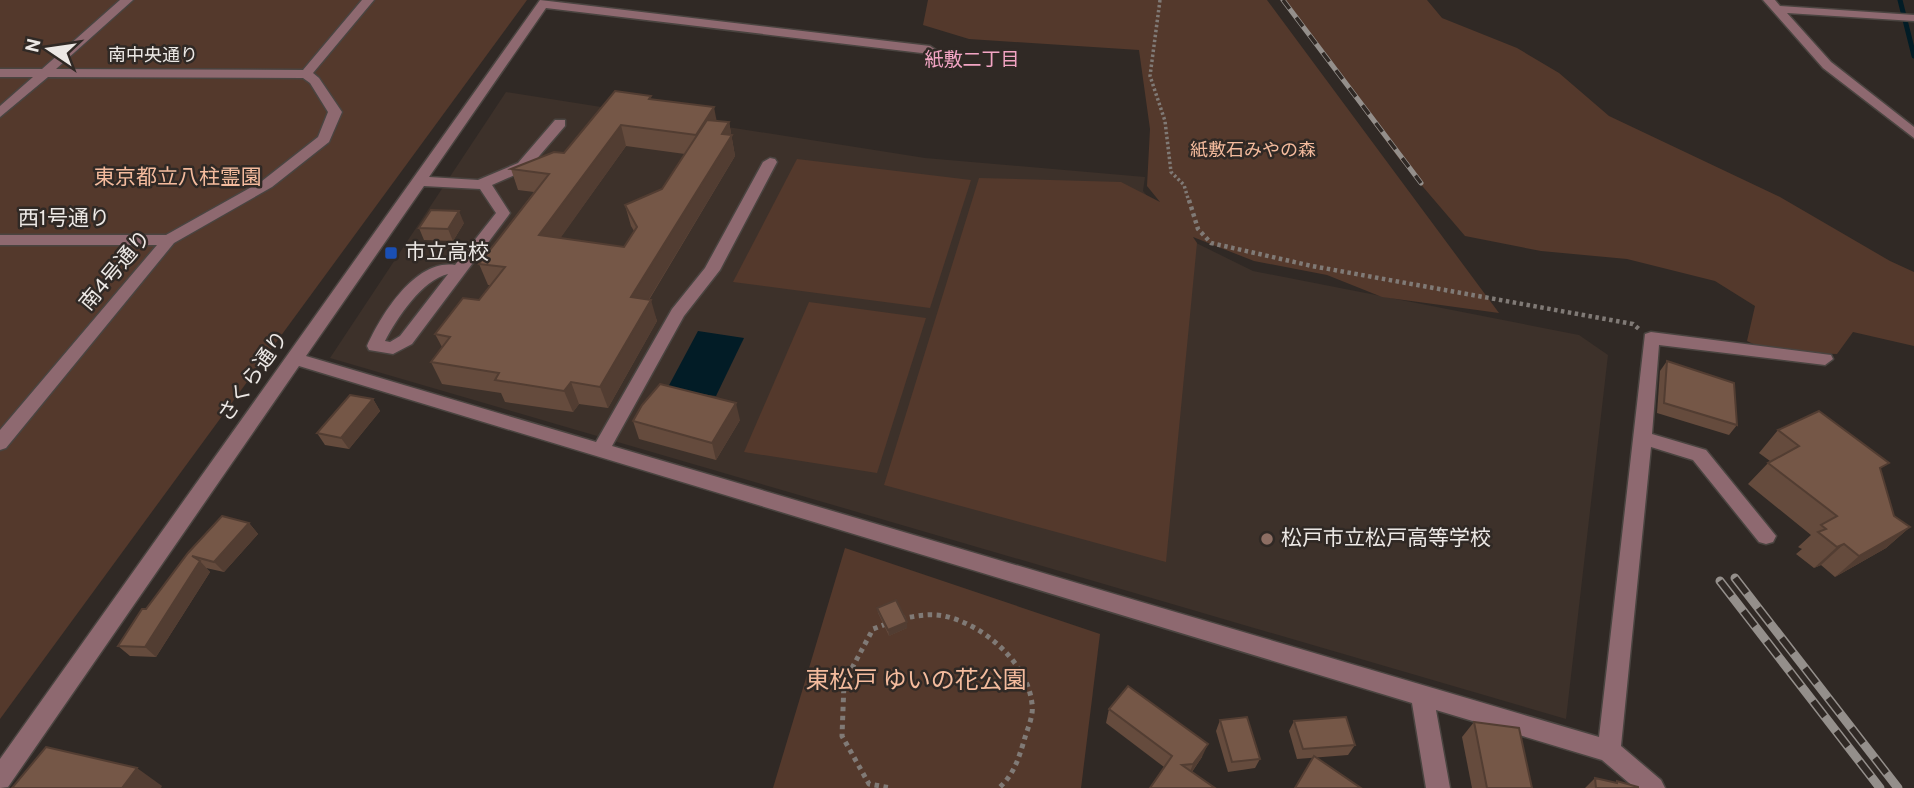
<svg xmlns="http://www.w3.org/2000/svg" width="1914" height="788" viewBox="0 0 1914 788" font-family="Overpass,'Noto Sans JP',sans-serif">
<rect width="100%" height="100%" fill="#302925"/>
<polygon fill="#3d312a" points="506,92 925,158 1145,177 1143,191 1182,236 1253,271 1579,335 1608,355 1566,719 330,358"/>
<g fill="#54392c">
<polygon points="0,0 527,0 0,719"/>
<polygon points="928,0 1267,0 1499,313 1382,297 1327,275 1254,261 1193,237 1197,243 1166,562 884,485 979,178 1121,182 1160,202 1147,186 1150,129 1139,50 969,39 923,25"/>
<polygon points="1282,0 1427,0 1442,18 1517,48 1559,73 1609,116 1780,197 1890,261 1914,272 1914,346 1853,332 1837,354 1770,352 1747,341 1755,306 1715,281 1627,259 1541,251 1465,236 1400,160"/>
<polygon points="797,159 971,180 930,308 733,282"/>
<polygon points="809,302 926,318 877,473 744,452"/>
<polygon points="845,548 1100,634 1081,788 773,788"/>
</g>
<polygon fill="#021c26" points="698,331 744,338 716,396 667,389"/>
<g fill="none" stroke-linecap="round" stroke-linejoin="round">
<polyline stroke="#021c26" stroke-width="5" points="1900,0 1914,56"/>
<defs>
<g id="minor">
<polygon points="120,0 133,0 56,69 303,70 362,0 374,0 313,73 319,78 342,112 329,142 272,187 174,243 6,448 0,450 0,430 157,245 0,245 0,235 166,235 262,181 318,137 328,112 310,83 303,78 48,77 0,117 0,106 33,77 0,77 0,69 42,69"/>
<path d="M540 0 930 46 936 50 930 54 546 8 429 177 478 180 518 163 555 120H565V126L528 169 492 185 510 213 508 216 412 344 393 354 369 350 367 346C381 315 415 259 455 265L496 213 480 189 424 186 306 356 596 442 672 309 705 268 763 162 770 158 775 159 777 162 720 270 684 316 612 446 1599 737 1645 334 1651 332 1831 355 1833 359 1825 365 1659 345 1652 434 1706 450 1776 536 1773 542 1766 544 1759 542 1693 460 1651 447 1621 746 1661 780 1665 788H1635L1602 760 1436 710 1450 788H1426L1412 703 299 366 8 787 0 788V759ZM448 274 400 336 390 342 385 341C397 318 422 280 448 274Z"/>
<polygon points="1763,0 1775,0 1780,6 1914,15 1914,21 1787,13 1831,62 1914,127 1914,138 1823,68"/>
</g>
</defs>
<use href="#minor" stroke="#4a4440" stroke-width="3"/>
<polyline stroke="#807a76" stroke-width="3.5" stroke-dasharray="2.5 2.5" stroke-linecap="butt" points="1160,0 1150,76 1165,121 1171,172 1184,185 1189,202"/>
<polyline stroke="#807a76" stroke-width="4.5" stroke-dasharray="3.5 3.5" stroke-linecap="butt" points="1189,200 1198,229 1211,243 1312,266 1633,324 1639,329"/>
<g stroke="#807a76" stroke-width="5" stroke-dasharray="4.5 4.5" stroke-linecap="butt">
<path d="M901 619C915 616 929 613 944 616 983 624 1028 663 1032 704 1034 716 1027 729 1024 741 1018 760 1014 774 999 788"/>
<polyline points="886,624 873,629 844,683 842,736 869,784 891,788"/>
</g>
<use href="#minor" fill="#8e6970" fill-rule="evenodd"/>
<defs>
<polyline id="rail-far1" points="1283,0 1421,183"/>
<g id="rail">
<polyline points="1735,578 1898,788"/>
<polyline points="1720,581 1880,788"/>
</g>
</defs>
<use href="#rail-far1" stroke="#948f8b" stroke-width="5"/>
<use href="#rail" stroke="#948f8b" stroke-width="9"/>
<use href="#rail-far1" stroke="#302925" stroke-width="3.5" stroke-dasharray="11" stroke-linecap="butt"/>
<use href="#rail" stroke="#302925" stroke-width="6" stroke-dasharray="19" stroke-linecap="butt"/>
</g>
<g fill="#654b3d" fill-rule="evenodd">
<path d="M652 99 717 121 729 122 735 156 649 300 657 321 608 408 579 404 573 412 505 402 501 393 442 384 431 362 442 347 435 334 479 300 490 285H488L479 264 534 192 518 190 511 169 564 153ZM626 146 685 154 662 189 625 205 631 226 634 231 624 247 560 238Z"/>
<polygon points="464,223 453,241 424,240 419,228"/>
<polygon points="1667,361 1737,425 1729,435 1657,413 1660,371"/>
<polygon points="373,399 380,411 349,449 325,445 317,433"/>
<polygon points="740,420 716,460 639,439 633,421"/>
<polygon points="1778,430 1881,471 1894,516 1910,527 1886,548 1835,577 1821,565 1814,568 1796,554 1802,549 1798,547 1811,535 1748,484 1770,461 1759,453"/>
<polygon points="249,523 258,534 224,572 206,568 210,572 156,657 130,656 118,646 146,609 188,553"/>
<polygon points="877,608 907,628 889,636 878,613"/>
<polygon points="1109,709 1202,757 1192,772 1164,767 1106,723"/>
<polygon points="1220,720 1260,759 1255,768 1228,772 1216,731"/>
<polygon points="1294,721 1355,745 1348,755 1297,759 1289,731"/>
<polygon points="1474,722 1532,788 1472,788 1462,737"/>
<polygon points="1595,778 1615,783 1617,781 1638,788 1585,788"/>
</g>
<g fill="#523d32">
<polygon points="714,107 718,128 701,156 696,135"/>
<polygon points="729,122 735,156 637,319 631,297"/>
<polygon points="621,125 626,146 547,257 539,235"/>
<polygon points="459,211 464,223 453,241 448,229"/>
<polygon points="651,300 657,321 608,408 600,387"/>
<polygon points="571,382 579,404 573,412 564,391"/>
<polygon points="373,399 380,411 349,449 341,438"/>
<polygon points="736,403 740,420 716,460 712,443"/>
<polygon points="249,523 258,534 224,572 214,562"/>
<polygon points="1910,527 1886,548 1835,577 1859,556"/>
<polygon points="1844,544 1821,565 1814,568 1837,547"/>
<polygon points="200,561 210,572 156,657 145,647"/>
<polygon points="907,622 907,628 889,636 888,630"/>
<polygon points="1208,744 1202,757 1188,777 1193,764"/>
<polygon points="137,768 162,786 161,788 122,788"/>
</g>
<g fill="#755747" stroke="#523d32" stroke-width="2">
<polygon points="615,91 651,96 649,99 714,107 696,135 621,125 539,235 624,247 637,227 625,205 662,189 707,120 729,122 722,134 732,135 631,297 651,300 600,387 571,382 564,391 495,380 499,373 431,362 450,337 435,334 463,298 479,300 505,267 479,264 549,174 511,169 554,152 564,153"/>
<polygon points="431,210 459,211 448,229 419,228"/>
<polygon points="1667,361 1734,383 1737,425 1664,403"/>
<polygon points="660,384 736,403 712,443 633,421 642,405"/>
<polygon points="350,395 373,399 341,438 317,433"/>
<polygon points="1819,411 1889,463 1880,468 1894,516 1910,527 1859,556 1844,544 1837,547 1818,532 1826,529 1821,525 1837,516 1768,463 1799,446 1778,430"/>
<polygon points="222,516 249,523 214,562 192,556 200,561 145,647 118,646 142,609 146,609 188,553"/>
<polygon points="896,600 907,622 888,630 877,608"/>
<polygon points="1128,686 1208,744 1193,764 1182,765 1215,788 1150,788 1172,756 1109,709"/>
<polygon points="1247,717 1260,759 1232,762 1220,720"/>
<polygon points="1346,717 1355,745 1303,749 1294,721"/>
<polygon points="1474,722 1519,728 1532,788 1487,788"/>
<polygon points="46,747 137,768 122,788 12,788"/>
<polygon points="1314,756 1361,788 1295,788"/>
<polygon points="1595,778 1617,783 1617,781 1638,787 1638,788 1596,788"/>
</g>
<rect fill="#1a4fb4" stroke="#302925" stroke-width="2.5" x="384" y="246" width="14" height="14" rx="3.5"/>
<circle fill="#8d6e63" stroke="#302925" stroke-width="2.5" cx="1267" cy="539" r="7"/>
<g text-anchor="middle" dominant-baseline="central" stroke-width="5" stroke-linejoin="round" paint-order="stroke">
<g font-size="18" fill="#ece8e5" stroke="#302925">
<text x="153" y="56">南中央通り</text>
</g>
<g font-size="18" fill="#f4bb9d" stroke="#302925">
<text x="1253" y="151">紙敷石みやの森</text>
</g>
<g font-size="19" fill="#f2a4c3" stroke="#302925">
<text x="972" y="61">紙敷二丁目</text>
</g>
<g font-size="21" fill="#f4bb9d" stroke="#302925">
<text x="178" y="178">東京都立八柱霊園</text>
</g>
<g font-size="21" fill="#ece8e5" stroke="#302925">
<text x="64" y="219">西1号通り</text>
<text transform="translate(116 271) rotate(-50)">南4号通り</text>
<text transform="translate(254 377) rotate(-55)">さくら通り</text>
</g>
<g font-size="21" fill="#ece8e5" stroke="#302925" text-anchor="start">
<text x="405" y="253">市立高校</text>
<text x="1281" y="539">松戸市立松戸高等学校</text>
</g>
<g font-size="24" fill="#f4bb9d" stroke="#302925">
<text x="916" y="682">東松戸 ゆいの花公園</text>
</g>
</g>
<g transform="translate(49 49) rotate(283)" stroke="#302925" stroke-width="5" paint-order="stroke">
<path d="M0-5L12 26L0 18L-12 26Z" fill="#ece8e5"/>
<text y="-10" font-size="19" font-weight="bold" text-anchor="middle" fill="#ece8e5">N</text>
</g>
</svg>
